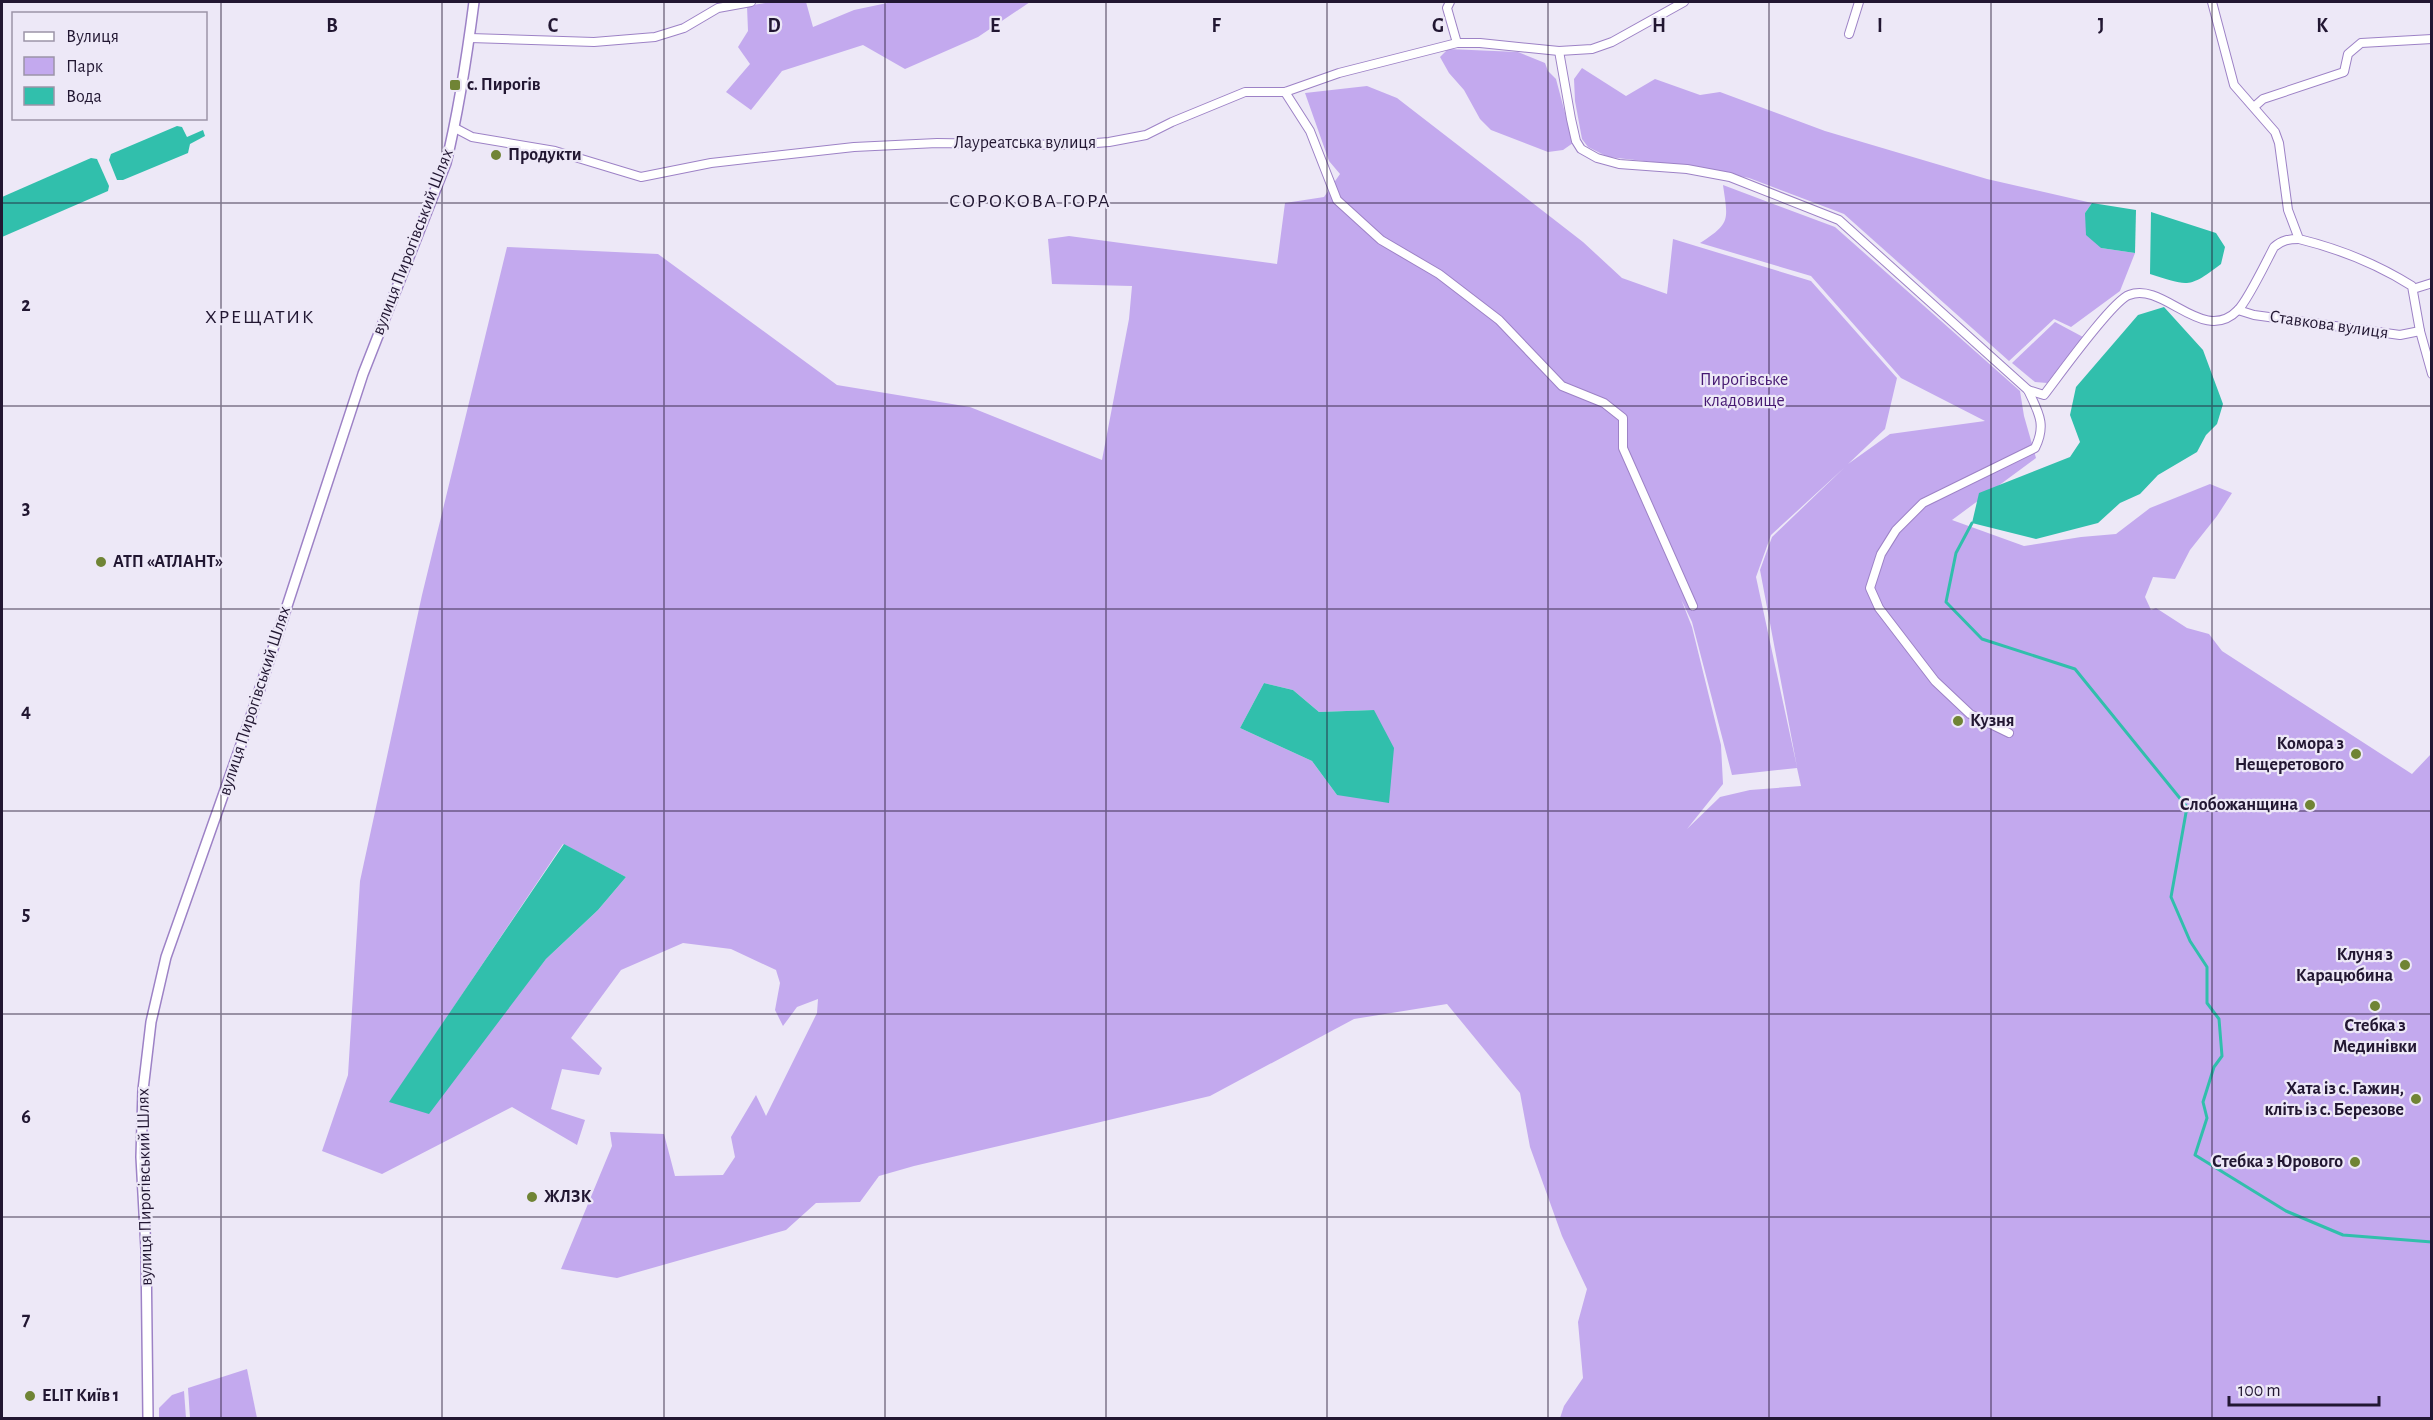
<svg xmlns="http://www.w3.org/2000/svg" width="2433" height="1420" viewBox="0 0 2433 1420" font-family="'Alegreya Sans',sans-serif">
<rect width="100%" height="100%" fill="#ede8f7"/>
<g fill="#c3a9ee" fill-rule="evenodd">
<polygon points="772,2 806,2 813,27 854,10 892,2 1030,2 978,37 905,69 863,45 782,71 751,110 726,92 750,64 738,47 748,31 747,6"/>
<polygon points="1448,49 1518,52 1545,63 1548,71 1556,79 1573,143 1563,150 1548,152 1491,130 1480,119 1464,90 1449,73 1440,57"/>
<polygon points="1582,68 1626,96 1655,79 1700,95 1720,92 1825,131 1987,179 2092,203 2085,213 2101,248 2135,253 2120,291 2071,327 2054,319 2009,361 1844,214 1749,178 1689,166 1608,157 1588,147 1582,139 1575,101 1574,79"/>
<path d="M1367 86 1397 98 1583 242 1622 278 1667 294 1673 239 1811 281 1897 378 1885 429 1848 464 1890 434 1985 421 1901 378 1811 276 1700 243C1731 223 1728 220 1723 185L1835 227 2020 391 2024 416 2036 458 1952 520 2024 546 2081 537 2116 534 2150 508 2210 484 2232 493 2217 516 2190 550 2175 579 2153 577 2145 597 2151 610 2156 608 2187 628 2209 634 2222 651 2412 774 2431 754V1418H1560L1564 1406 1583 1378 1578 1322 1587 1289 1562 1236 1530 1147 1520 1093 1447 1004 1354 1019 1210 1096 914 1166 879 1176 860 1202 816 1203 786 1230 617 1278 561 1269 612 1146 610 1132 664 1134 675 1176 723 1175 735 1157 731 1137 756 1095 766 1116 817 1013 818 999 797 1007 783 1026 775 1010 780 983 776 970 731 949 683 943 621 970 571 1038 602 1068 599 1075 562 1069 551 1109 585 1120 577 1145 512 1107 382 1174 322 1151 348 1075 360 881 422 595 507 247 658 254 837 385 970 407 1102 460 1129 319 1132 286 1052 284 1048 239 1069 236 1277 264 1285 203 1324 197 1340 174 1329 161 1305 93ZM1845 467 1772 537 1760 570 1797 767 1756 577 1771 535ZM1681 599 1692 622 1732 775 1797 768 1801 786 1750 790 1720 797 1687 829 1723 784 1721 745 1692 627ZM1264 683 1293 690 1319 712 1374 710 1337 795 1312 761 1240 728ZM563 844 626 877 598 910 546 959 503 1014 390 1102Z"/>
<polygon points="2055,322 2083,337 2047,383 2035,382 2012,363"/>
<polygon points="247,1369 257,1418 190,1418 188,1388"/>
<polygon points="184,1391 186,1418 159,1418 159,1408 172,1395"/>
</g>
<g fill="#31bfac">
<polygon points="177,126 182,127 187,137 203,130 205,136 190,144 188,153 123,180 117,180 109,160 111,154"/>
<polygon points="91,158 97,159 109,186 108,191 2,237 2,197"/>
<polygon points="2092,203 2136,210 2135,253 2101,248 2086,235 2085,213"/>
<path d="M2151 212 2216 233 2225 247 2221 264C2188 289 2189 286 2150 274Z"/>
<polygon points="2164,307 2203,350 2223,404 2217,424 2206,435 2197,452 2158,475 2140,494 2120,503 2098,523 2036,539 1972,523 1979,493 2070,457 2080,442 2070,415 2076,387 2138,315"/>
<polygon points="1264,683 1293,690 1319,712 1374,710 1394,748 1389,803 1337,795 1312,761 1240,728"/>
<polygon points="564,844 626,877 598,910 546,959 429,1114 389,1102"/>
</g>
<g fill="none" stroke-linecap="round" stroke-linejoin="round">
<polyline stroke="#31bfac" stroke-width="3" points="1972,523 1956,553 1946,602 1982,639 2075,669 2187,807 2171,897 2190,941 2207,967 2207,1003 2219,1019 2222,1056 2214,1067 2203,1102 2207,1118 2195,1155 2286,1211 2343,1235 2432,1242"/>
<defs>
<g id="minor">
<polyline points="1450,2 1447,8 1457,43"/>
<path d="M2212 2 2234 85 2275 132 2279 143 2288 210 2299 239C2340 249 2377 264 2412 286L2420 331 2432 374"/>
<polyline points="1849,34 1859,2"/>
<polyline points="470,38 594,42 655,37 684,28 718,8 751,2"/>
<path d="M1559 51 1571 119 1576 141 1581 149 1597 158 1619 164 1687 169 1730 177 1839 220 2028 390C2038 412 2047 424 2035 448L1923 503 1896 530 1881 554 1870 588 1879 608 1935 681 1970 714 2009 733"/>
<polyline points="1285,92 1310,131 1337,200 1381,240 1439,274 1499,320 1562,386 1604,403 1623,418 1623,448 1693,606"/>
<polyline points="2254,107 2263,99 2344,72 2348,54 2361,43 2432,39"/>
<polyline points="455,128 472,137 555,151 641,177 711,163 854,147 937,143 1071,145 1109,142 1146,135 1172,122 1245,92 1285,92 1339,73 1457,43 1480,43 1559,51 1592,49 1612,42 1684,2"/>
<polyline points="2413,289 2432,283"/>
<polyline points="2238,310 2254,315 2400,335 2420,331"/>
<path d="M2028 390 2044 395C2058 377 2112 301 2129 295 2164 281 2203 346 2238 310 2248 300 2266 262 2274 247 2282 240 2289 239 2299 239"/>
</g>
<path id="tertiary" d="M148 1418 146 1249 141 1157 143 1090 151 1022 166 957 249 722 363 374 446 163C459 110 467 56 474 2"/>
</defs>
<use href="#minor" stroke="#9d82c6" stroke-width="10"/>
<use href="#tertiary" stroke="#9d82c6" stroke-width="12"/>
<use href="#minor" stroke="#fff" stroke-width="8"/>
<use href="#tertiary" stroke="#fff" stroke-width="9"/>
</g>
<path fill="none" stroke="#221732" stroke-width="1.5" stroke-opacity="0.55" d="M221 2V1418M442 2V1418M664 2V1418M885 2V1418M1106 2V1418M1327 2V1418M1548 2V1418M1769 2V1418M1991 2V1418M2212 2V1418M2 203H2432M2 406H2432M2 609H2432M2 811H2432M2 1014H2432M2 1217H2432"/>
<g fill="#708435" stroke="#ede8f7" stroke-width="2">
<rect x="449" y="79" width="12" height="12" rx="3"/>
<circle cx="496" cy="155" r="6"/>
<circle cx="101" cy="562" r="6"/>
<circle cx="1958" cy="721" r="6"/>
<circle cx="2356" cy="754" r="6"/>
<circle cx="2310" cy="805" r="6"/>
<circle cx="2405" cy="965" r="6"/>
<circle cx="2375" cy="1006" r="6"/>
<circle cx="2416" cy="1099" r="6"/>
<circle cx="2355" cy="1162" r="6"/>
<circle cx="532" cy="1197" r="6"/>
<circle cx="30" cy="1396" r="6"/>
</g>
<g text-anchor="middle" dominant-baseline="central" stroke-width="4.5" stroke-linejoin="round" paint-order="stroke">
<g font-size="18" font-weight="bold" fill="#221732" stroke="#ede8f7" text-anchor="start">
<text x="467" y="85">с. Пирогів</text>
<text x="508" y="155">Продукти</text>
<text x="113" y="562">АТП «АТЛАНТ»</text>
<text x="1970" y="721">Кузня</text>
<text x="2344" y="744" text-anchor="end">Комора з<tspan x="2344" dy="21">Нещеретового</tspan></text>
<text x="2298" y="805" text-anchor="end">Слобожанщина</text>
<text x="2393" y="955" text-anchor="end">Клуня з<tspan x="2393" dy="21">Карацюбина</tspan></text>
<text x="2375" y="1026" text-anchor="middle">Стебка з<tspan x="2375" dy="21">Мединівки</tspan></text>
<text x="2404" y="1089" text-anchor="end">Хата із с. Гажин,<tspan x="2404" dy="21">кліть із с. Березове</tspan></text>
<text x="2343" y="1162" text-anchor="end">Стебка з Юрового</text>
<text x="544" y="1197">ЖЛЗК</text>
<text x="42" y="1396">ELIT Київ 1</text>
</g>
<g font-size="18" fill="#221732" stroke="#ede8f7">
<text x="1025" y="143">Лауреатська вулиця</text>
<text transform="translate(413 242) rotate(-69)">вулиця Пирогівський Шлях</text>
<text transform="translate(2329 325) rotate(8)">Ставкова вулиця</text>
<text transform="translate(255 701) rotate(-72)">вулиця Пирогівський Шлях</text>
<text transform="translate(145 1187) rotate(-91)">вулиця Пирогівський Шлях</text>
</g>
<g font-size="18" fill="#451871" stroke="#ede8f7">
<text x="1744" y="380">Пирогівське<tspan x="1744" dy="21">кладовище</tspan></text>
</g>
<g font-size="20" letter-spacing="1.5" fill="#221732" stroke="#ede8f7">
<text x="1030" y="201">СОРОКОВА ГОРА</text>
<text x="260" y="317">ХРЕЩАТИК</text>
</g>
</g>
<g font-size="20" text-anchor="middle" font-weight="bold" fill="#221732" stroke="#ede8f7" stroke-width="4.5" stroke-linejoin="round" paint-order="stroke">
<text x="332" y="32">B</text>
<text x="553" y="32">C</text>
<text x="774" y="32">D</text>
<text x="995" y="32">E</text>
<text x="1216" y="32">F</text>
<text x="1438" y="32">G</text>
<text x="1659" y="32">H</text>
<text x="1880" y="32">I</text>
<text x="2101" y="32">J</text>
<text x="2322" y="32">K</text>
<text x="26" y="311">2</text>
<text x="26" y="514">3</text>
<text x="26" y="717">4</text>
<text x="26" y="920">5</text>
<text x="26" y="1123">6</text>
<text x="26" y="1325">7</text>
</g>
<rect width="2433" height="1420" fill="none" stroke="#221732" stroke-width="6"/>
<rect x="12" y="12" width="195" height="108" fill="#ede8f7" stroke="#9c94a8" stroke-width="1.5"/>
<rect x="24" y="32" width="30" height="9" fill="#ffffff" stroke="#9c94a8" stroke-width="1.5"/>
<text x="66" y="42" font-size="18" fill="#221732">Вулиця</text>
<rect x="24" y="57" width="30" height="18" fill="#c3a9ee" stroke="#9c94a8" stroke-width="1.5"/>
<text x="66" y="72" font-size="18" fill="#221732">Парк</text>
<rect x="24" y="87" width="30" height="18" fill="#31bfac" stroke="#9c94a8" stroke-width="1.5"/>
<text x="66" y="102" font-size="18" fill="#221732">Вода</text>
<path d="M2229 1396v9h150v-9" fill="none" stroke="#221732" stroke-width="3"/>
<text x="2238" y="1396" font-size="18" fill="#221732" stroke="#ede8f7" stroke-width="4.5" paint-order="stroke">100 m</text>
</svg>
